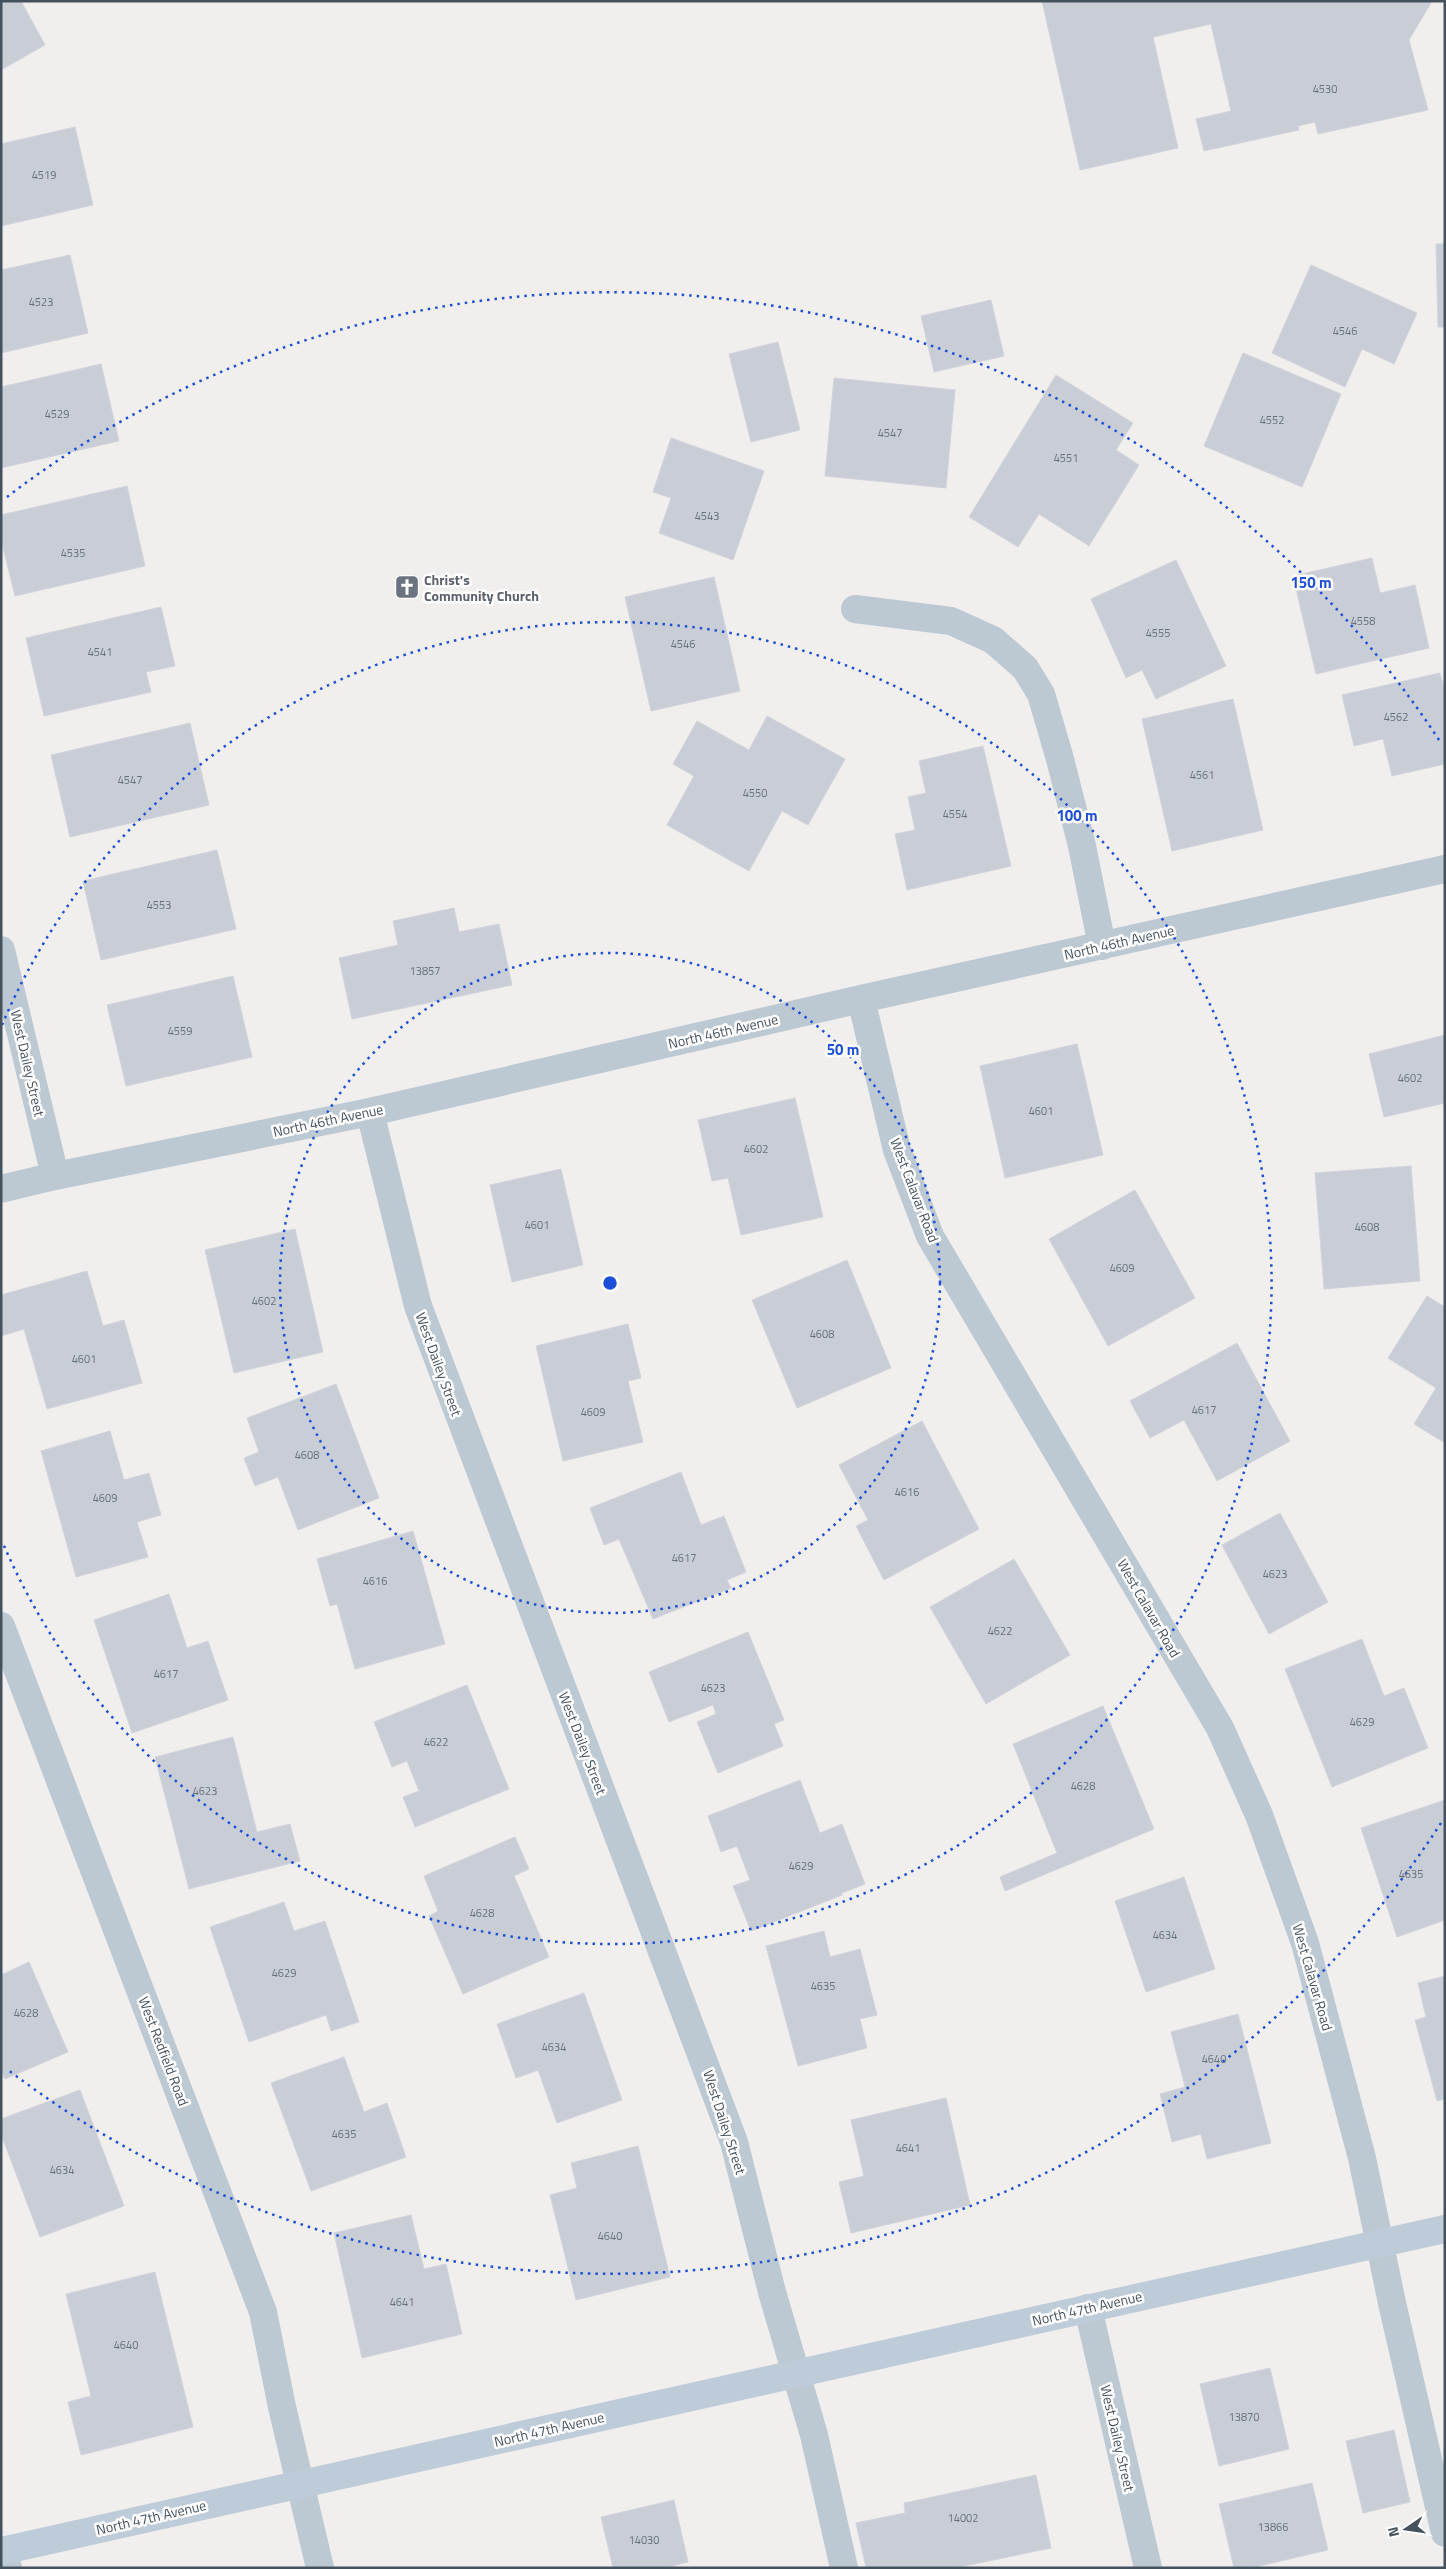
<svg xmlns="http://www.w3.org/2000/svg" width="1446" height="2569" viewBox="0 0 1446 2569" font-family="'Titillium Web',sans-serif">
<rect width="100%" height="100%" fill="#f1eeee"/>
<g fill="#c9cdd5" stroke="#d1d4db">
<polygon points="1,1 21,1 45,45 1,70"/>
<polygon points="1042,1 1432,1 1409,40 1428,110 1318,134 1315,122 1298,126 1299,130 1204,151 1196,119 1231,111 1211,24 1153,37 1178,148 1080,170"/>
<polygon points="75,127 93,205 1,226 1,144"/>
<polygon points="1436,244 1445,244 1445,327 1438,327"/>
<polygon points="70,255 88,333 1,353 1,270"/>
<polygon points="1311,265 1417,313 1394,364 1362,349 1345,387 1272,353"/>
<polygon points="991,300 1004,356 934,372 921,316"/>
<polygon points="778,342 800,430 751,442 729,354"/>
<polygon points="1243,353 1341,394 1302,487 1204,446"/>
<polygon points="101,364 119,441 1,468 1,387"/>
<polygon points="1056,375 1133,423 1116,450 1139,465 1089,546 1039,514 1018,547 969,517"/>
<polygon points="834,378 955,390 946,488 825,476"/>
<polygon points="671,438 764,471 733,560 659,533 671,498 653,492"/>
<polygon points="127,486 145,566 15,596 1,539 1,515"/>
<polygon points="1372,558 1380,593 1415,585 1429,648 1316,674 1293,576"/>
<polygon points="1176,560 1226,666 1156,699 1142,670 1126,678 1091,599"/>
<polygon points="714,577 740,691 651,711 625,597"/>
<polygon points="161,607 175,666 146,672 151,692 44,716 26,638"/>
<polygon points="1440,673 1445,693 1445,764 1392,776 1383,739 1354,746 1342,695"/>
<polygon points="1233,699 1263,830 1172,851 1142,719"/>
<polygon points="767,716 845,759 808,825 782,811 749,871 667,825 694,776 673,764 697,721 749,750"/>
<polygon points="190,723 209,805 70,837 51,755"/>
<polygon points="983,746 1011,866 907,890 895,834 915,830 908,797 926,793 919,761"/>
<polygon points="217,850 236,929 101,960 83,881"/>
<polygon points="454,908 459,932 499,924 512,985 352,1019 339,958 398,945 393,921"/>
<polygon points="233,976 252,1057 126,1086 107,1005"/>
<polygon points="1445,1035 1445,1103 1384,1117 1369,1054"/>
<polygon points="1077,1044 1103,1155 1005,1178 980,1066"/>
<polygon points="795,1098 823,1217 741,1235 728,1178 712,1181 698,1120"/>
<polygon points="1411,1166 1420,1281 1324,1289 1315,1173"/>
<polygon points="561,1169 583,1265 512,1282 490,1185"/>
<polygon points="1135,1190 1195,1298 1108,1346 1049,1239"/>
<polygon points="295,1229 323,1352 234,1373 205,1250"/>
<polygon points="847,1260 891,1368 797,1408 752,1300"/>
<polygon points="87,1271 103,1326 124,1320 142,1383 47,1409 24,1329 1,1336 1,1295"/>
<polygon points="1427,1296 1445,1307 1445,1443 1414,1424 1436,1388 1388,1358"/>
<polygon points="628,1324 641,1378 628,1381 643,1442 563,1461 536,1346"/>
<polygon points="1237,1343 1290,1441 1217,1481 1184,1420 1150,1438 1130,1401"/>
<polygon points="336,1384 379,1498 298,1530 278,1477 255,1486 244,1458 259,1452 247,1418"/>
<polygon points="922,1421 979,1529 884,1580 856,1526 868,1520 839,1465"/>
<polygon points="110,1431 124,1480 149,1473 161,1515 137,1522 148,1557 76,1577 41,1451"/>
<polygon points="681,1472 701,1525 724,1516 746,1572 727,1580 731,1588 653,1619 619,1539 604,1545 590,1508"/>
<polygon points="1280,1513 1328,1602 1269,1634 1222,1545"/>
<polygon points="413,1531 445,1644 355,1669 337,1604 330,1606 317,1559"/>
<polygon points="1014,1559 1070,1655 986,1704 930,1607"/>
<polygon points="169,1594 187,1648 208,1641 228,1700 132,1733 94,1620"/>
<polygon points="748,1632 784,1720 774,1724 783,1746 718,1773 697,1722 716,1714 713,1705 669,1722 649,1672"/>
<polygon points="1362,1639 1384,1696 1404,1688 1428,1748 1332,1787 1285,1669"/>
<polygon points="467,1685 509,1789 415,1827 403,1797 419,1791 407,1761 392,1767 374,1722"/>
<polygon points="1103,1706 1154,1829 1005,1891 1000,1877 1057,1853 1013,1744"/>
<polygon points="233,1737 257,1832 290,1824 300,1861 189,1889 155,1757"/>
<polygon points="800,1780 820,1833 842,1824 865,1884 842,1893 842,1895 751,1931 733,1886 750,1880 737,1846 721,1852 708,1816"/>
<polygon points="1445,1800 1445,1920 1397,1937 1361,1828"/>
<polygon points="515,1837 529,1869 514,1876 549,1957 463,1994 429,1916 438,1911 424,1876"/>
<polygon points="1184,1877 1215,1969 1146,1992 1115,1901"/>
<polygon points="284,1902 294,1931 325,1921 359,2022 331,2031 326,2015 249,2042 210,1927"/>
<polygon points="824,1931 830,1957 860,1949 877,2015 860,2019 867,2048 798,2066 766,1946"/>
<polygon points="29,1962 68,2052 5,2079 1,2071 1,1975"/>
<polygon points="1445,1976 1445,2099 1437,2101 1415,2020 1426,2017 1418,1983"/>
<polygon points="584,1993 622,2100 557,2123 538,2070 516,2078 497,2024"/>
<polygon points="1238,2014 1271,2143 1207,2159 1201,2134 1172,2142 1160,2094 1185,2087 1171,2032"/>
<polygon points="344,2057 364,2112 387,2103 406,2157 311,2191 271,2083"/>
<polygon points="80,2090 124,2206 40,2237 1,2134 1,2119"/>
<polygon points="946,2098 970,2205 851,2233 839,2182 864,2176 851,2120"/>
<polygon points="638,2146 670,2277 576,2300 550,2195 577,2188 571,2163"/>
<polygon points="411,2215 424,2269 446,2264 462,2334 362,2358 334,2233"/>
<polygon points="155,2272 193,2427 81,2455 68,2402 91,2396 66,2294"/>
<polygon points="1270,2368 1289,2449 1219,2466 1200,2384"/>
<polygon points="1394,2430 1410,2502 1363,2513 1346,2441"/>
<polygon points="1036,2475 1051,2548 955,2568 866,2568 856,2523 905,2513 904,2503"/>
<polygon points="1312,2483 1328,2550 1251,2568 1234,2568 1219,2504"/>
<polygon points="674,2500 688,2562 665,2568 613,2568 601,2517"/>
</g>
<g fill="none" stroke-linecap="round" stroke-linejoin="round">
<g stroke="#bdc9d2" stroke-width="28">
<polyline points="855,609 951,621 993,640 1025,668 1041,694 1060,759 1082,846 1102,946"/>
<polyline points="1,950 55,1176"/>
<polyline points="861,999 897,1150 930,1236 1220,1728 1259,1815 1305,1943 1362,2158 1392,2303 1445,2533"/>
<polyline points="370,1112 418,1306 734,2142 772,2292 814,2435 844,2568"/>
<polyline points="1,1189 55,1176 370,1112 861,999 1445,869"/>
<polyline points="1,1626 263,2312 282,2407 320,2568"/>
<polyline points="1088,2308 1148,2568"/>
<polyline points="4,2550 8,2568"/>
</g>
<polyline stroke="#beccda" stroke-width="28" points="1,2551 1445,2229"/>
</g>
<g fill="none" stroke="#1d4ed8" stroke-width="2.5" stroke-dasharray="2.5 5">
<circle cx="610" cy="1283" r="330"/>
<path d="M2 1025A661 661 0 1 1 2 1541"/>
<path d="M1441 1823A991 991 0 0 1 7 2069M7 497A991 991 0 0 1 1441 743"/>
</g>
<defs>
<symbol id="church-square" viewBox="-11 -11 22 22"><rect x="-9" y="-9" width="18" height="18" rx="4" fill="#6b7280" stroke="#fff"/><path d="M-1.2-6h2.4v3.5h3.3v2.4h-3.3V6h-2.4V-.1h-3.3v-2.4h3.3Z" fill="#fff"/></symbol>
</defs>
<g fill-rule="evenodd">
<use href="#church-square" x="393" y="573" width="28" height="28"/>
</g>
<g text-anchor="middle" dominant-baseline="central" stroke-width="5" stroke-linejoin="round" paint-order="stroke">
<g font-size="11" fill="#65717c">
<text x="1325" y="89">4530</text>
<text x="44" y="175">4519</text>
<text x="41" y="302">4523</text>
<text x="1345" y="331">4546</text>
<text x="57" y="414">4529</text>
<text x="1272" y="420">4552</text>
<text x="890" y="433">4547</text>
<text x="1066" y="458">4551</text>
<text x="707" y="516">4543</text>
<text x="73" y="553">4535</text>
<text x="1363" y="621">4558</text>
<text x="1158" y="633">4555</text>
<text x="683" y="644">4546</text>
<text x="100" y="652">4541</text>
<text x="1396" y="717">4562</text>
<text x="1202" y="775">4561</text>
<text x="130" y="780">4547</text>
<text x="755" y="793">4550</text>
<text x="955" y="814">4554</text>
<text x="159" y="905">4553</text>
<text x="425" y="971">13857</text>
<text x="180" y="1031">4559</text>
<text x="1410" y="1078">4602</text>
<text x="1041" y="1111">4601</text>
<text x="756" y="1149">4602</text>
<text x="537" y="1225">4601</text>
<text x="1367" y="1227">4608</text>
<text x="1122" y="1268">4609</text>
<text x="264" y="1301">4602</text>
<text x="822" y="1334">4608</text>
<text x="84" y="1359">4601</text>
<text x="1204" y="1410">4617</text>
<text x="593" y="1412">4609</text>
<text x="307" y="1455">4608</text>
<text x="907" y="1492">4616</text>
<text x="105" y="1498">4609</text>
<text x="684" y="1558">4617</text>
<text x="1275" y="1574">4623</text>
<text x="375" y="1581">4616</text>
<text x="1000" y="1631">4622</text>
<text x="166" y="1674">4617</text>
<text x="713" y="1688">4623</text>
<text x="1362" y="1722">4629</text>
<text x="436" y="1742">4622</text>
<text x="1083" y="1786">4628</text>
<text x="205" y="1791">4623</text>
<text x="801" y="1866">4629</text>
<text x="1411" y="1874">4635</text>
<text x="482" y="1913">4628</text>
<text x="1165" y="1935">4634</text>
<text x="284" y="1973">4629</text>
<text x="823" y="1986">4635</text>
<text x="26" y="2013">4628</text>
<text x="554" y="2047">4634</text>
<text x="1214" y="2059">4640</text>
<text x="344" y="2134">4635</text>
<text x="908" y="2148">4641</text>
<text x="62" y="2170">4634</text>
<text x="610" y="2236">4640</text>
<text x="402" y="2302">4641</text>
<text x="126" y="2345">4640</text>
<text x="1244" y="2417">13870</text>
<text x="963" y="2518">14002</text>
<text x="1273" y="2527">13866</text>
<text x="644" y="2540">14030</text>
</g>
<g font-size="14" font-weight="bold" fill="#5b616d" stroke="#fff" text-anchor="start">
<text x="424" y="579">Christ's<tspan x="424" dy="16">Community Church</tspan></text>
</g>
<g font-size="14" fill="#44525e" stroke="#fff">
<text transform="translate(1119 942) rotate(-13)">North 46th Avenue</text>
<text transform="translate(723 1031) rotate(-13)">North 46th Avenue</text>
<text transform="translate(28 1063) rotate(77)">West Dailey Street</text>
<text transform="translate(328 1120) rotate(-12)">North 46th Avenue</text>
<text transform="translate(915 1190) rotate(69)">West Calavar Road</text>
<text transform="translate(439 1364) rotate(70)">West Dailey Street</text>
<text transform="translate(1149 1608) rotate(60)">West Calavar Road</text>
<text transform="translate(583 1743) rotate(69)">West Dailey Street</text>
<text transform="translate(1313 1977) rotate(74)">West Calavar Road</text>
<text transform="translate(164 2051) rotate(69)">West Redfield Road</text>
<text transform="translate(725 2122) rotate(72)">West Dailey Street</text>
<text transform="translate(1087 2308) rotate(-13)">North 47th Avenue</text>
<text transform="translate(549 2429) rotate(-13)">North 47th Avenue</text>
<text transform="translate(1118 2438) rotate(77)">West Dailey Street</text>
<text transform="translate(151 2517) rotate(-13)">North 47th Avenue</text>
</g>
</g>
<circle cx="610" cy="1283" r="8" fill="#1d4ed8" stroke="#fff" stroke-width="2.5"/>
<g font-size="15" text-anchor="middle" font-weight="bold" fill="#1d4ed8" stroke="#fff" stroke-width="5" stroke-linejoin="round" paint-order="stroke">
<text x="1311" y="588">150 m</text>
<text x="1077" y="821">100 m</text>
<text x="843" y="1055">50 m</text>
</g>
<rect width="1446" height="2569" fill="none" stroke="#44525e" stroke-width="5"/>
<g transform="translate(1406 2529) rotate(257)" stroke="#ffffff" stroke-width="4" paint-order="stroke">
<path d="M0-4L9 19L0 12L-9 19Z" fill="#44525e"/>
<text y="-8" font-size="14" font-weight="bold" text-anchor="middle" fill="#44525e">N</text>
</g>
</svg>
